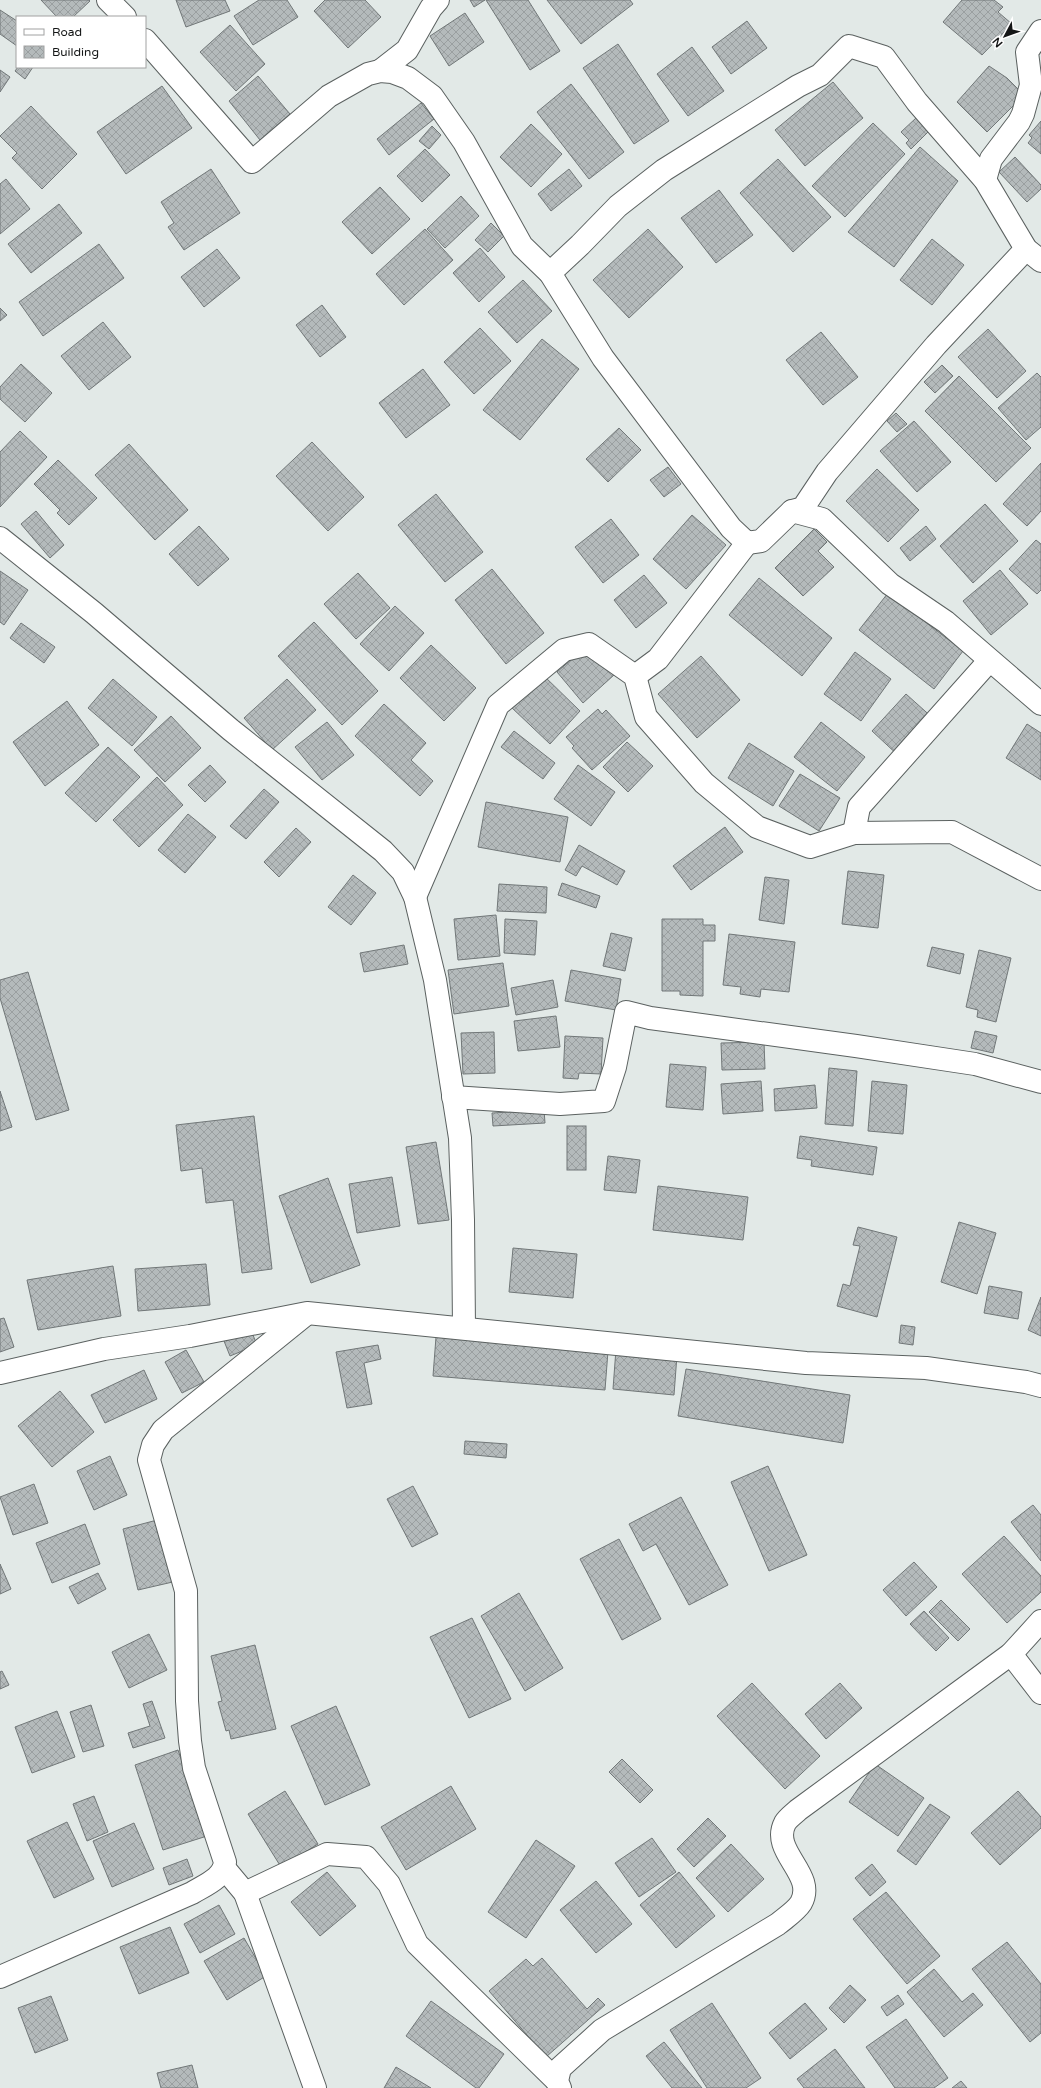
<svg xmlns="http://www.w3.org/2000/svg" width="1041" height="2088" viewBox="0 0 1041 2088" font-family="'Varela Round',sans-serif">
<defs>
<pattern id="building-cross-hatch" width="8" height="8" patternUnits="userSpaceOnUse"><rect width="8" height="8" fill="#b4babb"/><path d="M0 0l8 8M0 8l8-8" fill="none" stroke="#9a9fa0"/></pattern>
</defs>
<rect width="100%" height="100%" fill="#e2e9e7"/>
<g fill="url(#building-cross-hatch)" stroke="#717778">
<polygon points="41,0 89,0 90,1 73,17 57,17"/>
<polygon points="176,0 225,0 230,11 186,27"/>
<polygon points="259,0 287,0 298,17 253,45 234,16"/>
<polygon points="325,0 365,0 381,17 348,48 314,11"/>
<polygon points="470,0 485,0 474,7"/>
<polygon points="486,0 528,0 560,51 530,70"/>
<polygon points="547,0 630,0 633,4 581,44"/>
<polygon points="962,0 994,0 1003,7 998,12 1012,24 982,55 943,22"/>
<polygon points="0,10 17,21 17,46 0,34"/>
<polygon points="465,13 484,42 449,66 430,36"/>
<polygon points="747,21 767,48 731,74 712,47"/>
<polygon points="230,25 265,64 236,91 200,52"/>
<polygon points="618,44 669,121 634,144 583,68"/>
<polygon points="692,47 724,91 688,116 657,74"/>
<polygon points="989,66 1007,78 1024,95 987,132 957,102"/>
<polygon points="18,67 33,67 25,79 15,71"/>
<polygon points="0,70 10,77 0,92"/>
<polygon points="258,76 290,114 260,140 229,101"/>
<polygon points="833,82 863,118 805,166 775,130"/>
<polygon points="571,84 624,152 589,179 537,112"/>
<polygon points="162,86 192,128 126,174 97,132"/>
<polygon points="421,103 434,119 389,155 377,139"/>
<polygon points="31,106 77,154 42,189 12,158 17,153 0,136"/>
<polygon points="916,118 929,131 911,149 906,143 909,140 901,132"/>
<polygon points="1041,121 1041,154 1028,143 1032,138 1029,135"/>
<polygon points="873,123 905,154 845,217 812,186"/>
<polygon points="531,124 562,154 531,187 500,157"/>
<polygon points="432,126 441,135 429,149 419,141"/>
<polygon points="920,147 958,181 894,267 848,232"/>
<polygon points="425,149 450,175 422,202 397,176"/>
<polygon points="1015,157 1041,185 1041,189 1027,202 999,172"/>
<polygon points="778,159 831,217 793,252 740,193"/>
<polygon points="211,169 240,213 184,250 168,227 174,223 161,202"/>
<polygon points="569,169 582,186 551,211 538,194"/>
<polygon points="6,179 30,209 0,234 0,184"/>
<polygon points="380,187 410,219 372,254 342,222"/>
<polygon points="719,190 753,235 716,263 681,218"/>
<polygon points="461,196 479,216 445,248 427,229"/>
<polygon points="59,204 82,233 31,273 8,244"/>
<polygon points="491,223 504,236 488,252 475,240"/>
<polygon points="425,229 453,260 404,305 376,274"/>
<polygon points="648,229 683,267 629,318 593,280"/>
<polygon points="932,239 964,265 932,305 900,280"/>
<polygon points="99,244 124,278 43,336 19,302"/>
<polygon points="480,248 505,277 479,302 453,273"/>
<polygon points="217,249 240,278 204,307 181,277"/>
<polygon points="523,280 552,311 517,343 488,312"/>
<polygon points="322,305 346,337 320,357 296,325"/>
<polygon points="0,308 7,315 0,321"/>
<polygon points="103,322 131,357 89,390 61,356"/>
<polygon points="480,328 511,361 474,394 444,362"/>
<polygon points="988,329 1026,371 997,398 958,357"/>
<polygon points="821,332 858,377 823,405 786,360"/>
<polygon points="542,339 579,369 520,440 483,410"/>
<polygon points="21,364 52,393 25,422 0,399 0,387"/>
<polygon points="942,365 953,376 935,393 924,382"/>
<polygon points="423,369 450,405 406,438 379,403"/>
<polygon points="1037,373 1041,377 1041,427 1026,440 998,408"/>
<polygon points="959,376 1031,448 996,482 925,411"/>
<polygon points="896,413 907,424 897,432 887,421"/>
<polygon points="914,421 951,462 917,492 880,451"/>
<polygon points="619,428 641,450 608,482 586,459"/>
<polygon points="20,431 47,457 0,507 0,452"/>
<polygon points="312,442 364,497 328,531 276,476"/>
<polygon points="129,444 188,510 155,540 95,475"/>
<polygon points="58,460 97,498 69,525 57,513 60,510 34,484"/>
<polygon points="1041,463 1041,511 1027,526 1003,504"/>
<polygon points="668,467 681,484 664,497 650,480"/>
<polygon points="877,469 919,510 888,542 846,501"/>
<polygon points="436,494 483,552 445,582 398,525"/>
<polygon points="985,504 1018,541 973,583 940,546"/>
<polygon points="36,511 64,545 50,558 21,524"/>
<polygon points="692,515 726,545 686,589 653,559"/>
<polygon points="611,519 639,555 603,583 575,547"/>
<polygon points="199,526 229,559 198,586 169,554"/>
<polygon points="926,526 936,539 910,561 900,548"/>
<polygon points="814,529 827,542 818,551 834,567 803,596 775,568"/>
<polygon points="1036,540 1041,544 1041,590 1037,594 1009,569"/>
<polygon points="492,569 544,633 506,664 455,600"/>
<polygon points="1000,570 1028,604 991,635 963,601"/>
<polygon points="0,571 28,590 4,625 0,622"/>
<polygon points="358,573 390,608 356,639 324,604"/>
<polygon points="644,575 667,603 636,628 614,600"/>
<polygon points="759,578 832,638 802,676 729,615"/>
<polygon points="888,593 963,651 934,689 859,630"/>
<polygon points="395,606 424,633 389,671 360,644"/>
<polygon points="314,622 378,691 342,725 278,656"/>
<polygon points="21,623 55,647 44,663 10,638"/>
<polygon points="431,645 476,688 444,721 400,678"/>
<polygon points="588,645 614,675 583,703 557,672"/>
<polygon points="855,652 891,679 861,721 824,694"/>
<polygon points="701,656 740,700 697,738 658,694"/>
<polygon points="542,674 580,711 550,744 511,707"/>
<polygon points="113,679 157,717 132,746 88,708"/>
<polygon points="287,679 316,710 272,750 244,718"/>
<polygon points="906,694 935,720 901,758 872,731"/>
<polygon points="67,701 99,745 45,786 13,742"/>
<polygon points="384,704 426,743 411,760 433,781 420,796 355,736"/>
<polygon points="598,709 602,714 606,710 630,736 592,770 572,748 574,746 566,737"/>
<polygon points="171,716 201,748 165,782 134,750"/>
<polygon points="327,722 354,755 322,780 295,747"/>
<polygon points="821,722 865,757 837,791 794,757"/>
<polygon points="1027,724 1041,733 1041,780 1006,758"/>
<polygon points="514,731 555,763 543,779 501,747"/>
<polygon points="627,742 653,766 628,792 603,767"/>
<polygon points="749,743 794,771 773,806 728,778"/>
<polygon points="108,747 140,777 96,822 65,793"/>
<polygon points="210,765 226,782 205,802 188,785"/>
<polygon points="578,765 615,792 591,826 554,799"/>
<polygon points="800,774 840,798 819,831 779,806"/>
<polygon points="157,777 183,805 139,847 113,820"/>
<polygon points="264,789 279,802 246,839 230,826"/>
<polygon points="486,802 568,817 560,862 478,847"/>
<polygon points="188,814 216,837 185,873 158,850"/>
<polygon points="725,827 743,852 691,890 673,866"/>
<polygon points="296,828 311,842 279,877 264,862"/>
<polygon points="579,845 625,871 617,885 582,866 576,876 565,870"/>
<polygon points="848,871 884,875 878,928 842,924"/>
<polygon points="353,875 376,893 351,925 328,907"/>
<polygon points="765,877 789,880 784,924 759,920"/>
<polygon points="562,883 600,896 596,908 558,895"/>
<polygon points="499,884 547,887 546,913 497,911"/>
<polygon points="496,915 500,956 458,960 454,919"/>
<polygon points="505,919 537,921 535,955 504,953"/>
<polygon points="662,919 703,919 703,925 715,925 715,941 703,941 703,996 680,995 680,991 662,991"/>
<polygon points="611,933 632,938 625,971 603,966"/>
<polygon points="729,934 795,942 789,992 761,989 760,997 740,994 741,987 723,985"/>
<polygon points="404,945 408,964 364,972 360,953"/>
<polygon points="932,947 964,954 960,974 927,966"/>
<polygon points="979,950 1011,958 996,1022 977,1017 978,1010 966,1007"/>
<polygon points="503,963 509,1006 454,1014 448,970"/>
<polygon points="571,970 621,979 616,1010 565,1001"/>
<polygon points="28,972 69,1110 36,1120 0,998 0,980"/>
<polygon points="553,980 558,1007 516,1015 511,988"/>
<polygon points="556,1016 560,1047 518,1051 514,1021"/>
<polygon points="975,1031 997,1036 993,1053 971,1048"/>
<polygon points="494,1032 495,1073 463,1074 461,1033"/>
<polygon points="565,1036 603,1038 601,1074 579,1073 578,1079 563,1078"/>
<polygon points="764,1042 765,1069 722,1070 721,1043"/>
<polygon points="670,1064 706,1067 703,1110 666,1107"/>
<polygon points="829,1068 857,1071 853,1126 825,1124"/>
<polygon points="761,1081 763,1111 723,1114 721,1084"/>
<polygon points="872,1081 907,1085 903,1134 868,1131"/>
<polygon points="815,1085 817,1108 775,1111 774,1089"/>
<polygon points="0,1091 12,1127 0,1131"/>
<polygon points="544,1110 545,1123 493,1126 492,1113"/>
<polygon points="254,1116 272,1269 242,1273 233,1200 206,1203 202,1168 181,1171 176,1125"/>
<rect x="567" y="1126" width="19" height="44"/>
<polygon points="800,1136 877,1147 873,1175 811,1166 812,1160 797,1158"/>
<polygon points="436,1142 449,1220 418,1224 406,1147"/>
<polygon points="608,1156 640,1160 636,1193 604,1190"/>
<polygon points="392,1177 400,1226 357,1233 349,1184"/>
<polygon points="328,1178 360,1265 311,1283 279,1196"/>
<polygon points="658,1186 748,1197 743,1240 653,1230"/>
<polygon points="959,1222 996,1233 977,1294 941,1282"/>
<polygon points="858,1227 897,1237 877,1317 837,1306 843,1284 850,1286 860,1246 853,1245"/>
<polygon points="513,1248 577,1254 573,1298 509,1292"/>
<polygon points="206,1264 210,1305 138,1311 135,1269"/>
<polygon points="113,1266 121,1316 38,1330 27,1280"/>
<polygon points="989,1286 1022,1292 1018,1319 984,1313"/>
<polygon points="1041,1297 1041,1336 1028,1330"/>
<polygon points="4,1318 14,1347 0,1352 0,1319"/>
<polygon points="901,1325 915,1327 913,1345 899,1343"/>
<polygon points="251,1330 257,1345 230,1356 224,1341"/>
<polygon points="436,1337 608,1351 605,1390 433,1376"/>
<polygon points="378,1345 381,1359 364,1363 372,1404 347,1408 336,1352"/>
<polygon points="616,1349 677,1355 674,1395 613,1389"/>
<polygon points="186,1350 204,1382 182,1393 165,1362"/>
<polygon points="686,1369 850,1395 843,1443 678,1416"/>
<polygon points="144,1370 157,1399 105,1423 91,1395"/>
<polygon points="60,1391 94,1432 52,1467 18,1426"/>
<polygon points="465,1441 507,1444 506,1458 464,1454"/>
<polygon points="110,1456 127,1495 94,1510 77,1471"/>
<polygon points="768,1466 807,1555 769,1571 731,1482"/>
<polygon points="34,1484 48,1523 13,1535 0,1497"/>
<polygon points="413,1486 438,1534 412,1547 387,1499"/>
<polygon points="681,1497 728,1585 689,1605 656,1544 643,1551 629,1524"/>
<polygon points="1033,1505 1041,1515 1041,1561 1011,1522"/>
<polygon points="161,1519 177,1581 138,1590 123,1529"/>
<polygon points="85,1524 100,1564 52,1583 36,1543"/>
<polygon points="1004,1536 1041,1576 1041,1592 1007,1623 962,1574"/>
<polygon points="619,1539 661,1619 622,1640 580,1559"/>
<polygon points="914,1562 937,1587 906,1616 883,1590"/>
<polygon points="0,1564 11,1589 0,1594"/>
<polygon points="98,1573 106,1589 78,1604 69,1587"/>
<polygon points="519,1593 563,1668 525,1691 481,1616"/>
<polygon points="941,1600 970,1629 958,1641 929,1612"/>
<polygon points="924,1611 949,1638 936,1651 910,1624"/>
<polygon points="472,1618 511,1699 469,1718 430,1637"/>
<polygon points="149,1634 167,1670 129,1688 112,1652"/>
<polygon points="255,1645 276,1729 231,1739 229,1730 226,1731 218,1702 222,1701 211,1656"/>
<polygon points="2,1671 9,1685 0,1689 0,1672"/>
<polygon points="752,1683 820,1756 785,1789 717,1716"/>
<polygon points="840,1683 862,1708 826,1739 805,1714"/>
<polygon points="152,1701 165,1738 133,1748 128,1733 150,1726 143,1704"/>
<polygon points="91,1705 104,1746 83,1752 70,1712"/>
<polygon points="336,1706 370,1785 325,1805 291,1726"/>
<polygon points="57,1711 75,1757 32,1773 15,1727"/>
<polygon points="178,1750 207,1836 163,1850 135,1765"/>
<polygon points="622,1759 653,1790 640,1803 609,1772"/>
<polygon points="875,1764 924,1798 898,1836 849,1802"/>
<polygon points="451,1786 476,1829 406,1870 381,1827"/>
<polygon points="285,1791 318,1844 281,1867 248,1814"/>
<polygon points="1018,1791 1041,1817 1041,1828 1000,1865 971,1833"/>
<polygon points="94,1796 108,1832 87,1841 73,1804"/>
<polygon points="930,1804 950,1817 916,1865 897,1851"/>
<polygon points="708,1818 726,1836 694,1867 677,1849"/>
<polygon points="67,1822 94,1879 54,1898 27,1841"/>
<polygon points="134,1823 154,1869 112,1887 93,1841"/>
<polygon points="652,1838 676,1872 639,1897 615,1863"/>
<polygon points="536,1840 575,1866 526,1938 488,1912"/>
<polygon points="731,1844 764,1879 728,1912 696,1878"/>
<polygon points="187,1859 193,1876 169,1885 163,1868"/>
<polygon points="872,1864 886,1882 870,1896 855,1878"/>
<polygon points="327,1872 356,1906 320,1936 291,1902"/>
<polygon points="679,1872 715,1916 676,1948 640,1905"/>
<polygon points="596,1881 632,1924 596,1953 560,1910"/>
<polygon points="886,1892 940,1956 907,1984 853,1919"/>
<polygon points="219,1905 235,1934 200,1953 184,1924"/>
<polygon points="170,1927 189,1973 139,1994 120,1947"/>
<polygon points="244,1938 266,1976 227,2000 204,1961"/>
<polygon points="1007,1942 1041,1984 1041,2033 1030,2042 972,1969"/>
<polygon points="542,1958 587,2009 598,1998 605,2005 546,2057 489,1991 526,1959 533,1966"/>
<polygon points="934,1969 962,2002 973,1993 983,2005 944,2037 907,1992"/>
<polygon points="850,1985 866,2000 844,2023 829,2008"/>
<polygon points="898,1995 904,2004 887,2016 881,2007"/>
<polygon points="51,1996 68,2040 35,2053 18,2008"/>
<polygon points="431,2001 504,2054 479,2088 476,2088 406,2036"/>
<polygon points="712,2003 761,2078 746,2088 707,2088 670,2030"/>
<polygon points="805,2003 827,2029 790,2059 769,2033"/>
<polygon points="906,2019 948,2078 934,2088 895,2088 866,2047"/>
<polygon points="664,2042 702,2088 672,2088 646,2056"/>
<polygon points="835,2049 865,2088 804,2088 797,2079"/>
<polygon points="192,2065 198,2088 161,2088 157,2073"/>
<polygon points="396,2067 431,2088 384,2088"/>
<polygon points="961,2081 967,2088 952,2088"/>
</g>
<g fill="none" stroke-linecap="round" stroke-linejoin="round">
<defs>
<g id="minor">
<polyline points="108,0 125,17"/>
<polyline points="145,40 252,162 329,96 368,74 380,71 392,72 408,78 432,96 464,142 522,246 550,273 603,358 731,528 747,543 761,541 792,511"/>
<polyline points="380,71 407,50 431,8 438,0"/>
<polyline points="985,180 991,159 1019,122 1023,114 1031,85 1027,52 1041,31"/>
<polyline points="1026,249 936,345 827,472 803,508 792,511 822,519 890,584 946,622 1041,704"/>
<polyline points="550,273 580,245 618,206 664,170 798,86 820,75 849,46 884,57 917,102 985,180 1026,249 1041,261"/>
<polyline points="0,538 94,613 231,730 383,851 403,872 415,897 435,980 460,1138 463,1220 464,1328"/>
<polyline points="635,676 658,659 747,543"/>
<polyline points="854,833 859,807 989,661"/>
<polyline points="415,897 498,705 564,650 589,644 635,676 646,717 704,783 757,827 810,847 854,833 952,832 1041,879"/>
<polyline points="453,1097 560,1104 604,1101 615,1067 626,1012 650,1018 856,1046 975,1064 1041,1082"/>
<polyline points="0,1373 104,1349 190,1336 307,1313 806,1363 926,1368 1026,1382 1041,1386"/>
<polyline points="1011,1654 1041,1693"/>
<polyline points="225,1869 245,1893 315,2088"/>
<polyline points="245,1893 327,1854 366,1857 389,1884 417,1944 557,2081"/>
<path d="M0 1977 192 1893C205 1885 224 1878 225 1862L194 1768 190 1741 187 1701 186 1591 149 1460 153 1445 163 1430 304 1316"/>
<path d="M560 2088 557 2081 560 2068 602 2030 778 1924C785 1918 796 1911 801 1903 817 1874 770 1852 785 1823 788 1818 794 1814 798 1810L1011 1654 1041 1621"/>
</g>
</defs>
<use href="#minor" stroke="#5b6160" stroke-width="24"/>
<use href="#minor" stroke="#fff" stroke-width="22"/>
</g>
<rect x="16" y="16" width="130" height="52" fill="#ffffff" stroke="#a1a2a2"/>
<rect x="24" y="29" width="20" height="6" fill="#ffffff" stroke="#a1a2a2"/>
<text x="52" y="36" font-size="12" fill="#141616">Road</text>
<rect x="24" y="46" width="20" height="12" fill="url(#building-cross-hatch)" stroke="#a1a2a2"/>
<text x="52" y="56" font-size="12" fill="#141616">Building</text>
<g transform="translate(1005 36) rotate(229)" stroke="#ffffff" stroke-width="3" paint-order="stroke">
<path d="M0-3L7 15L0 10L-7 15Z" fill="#141616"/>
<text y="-6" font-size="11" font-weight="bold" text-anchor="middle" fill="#141616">N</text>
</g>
</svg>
